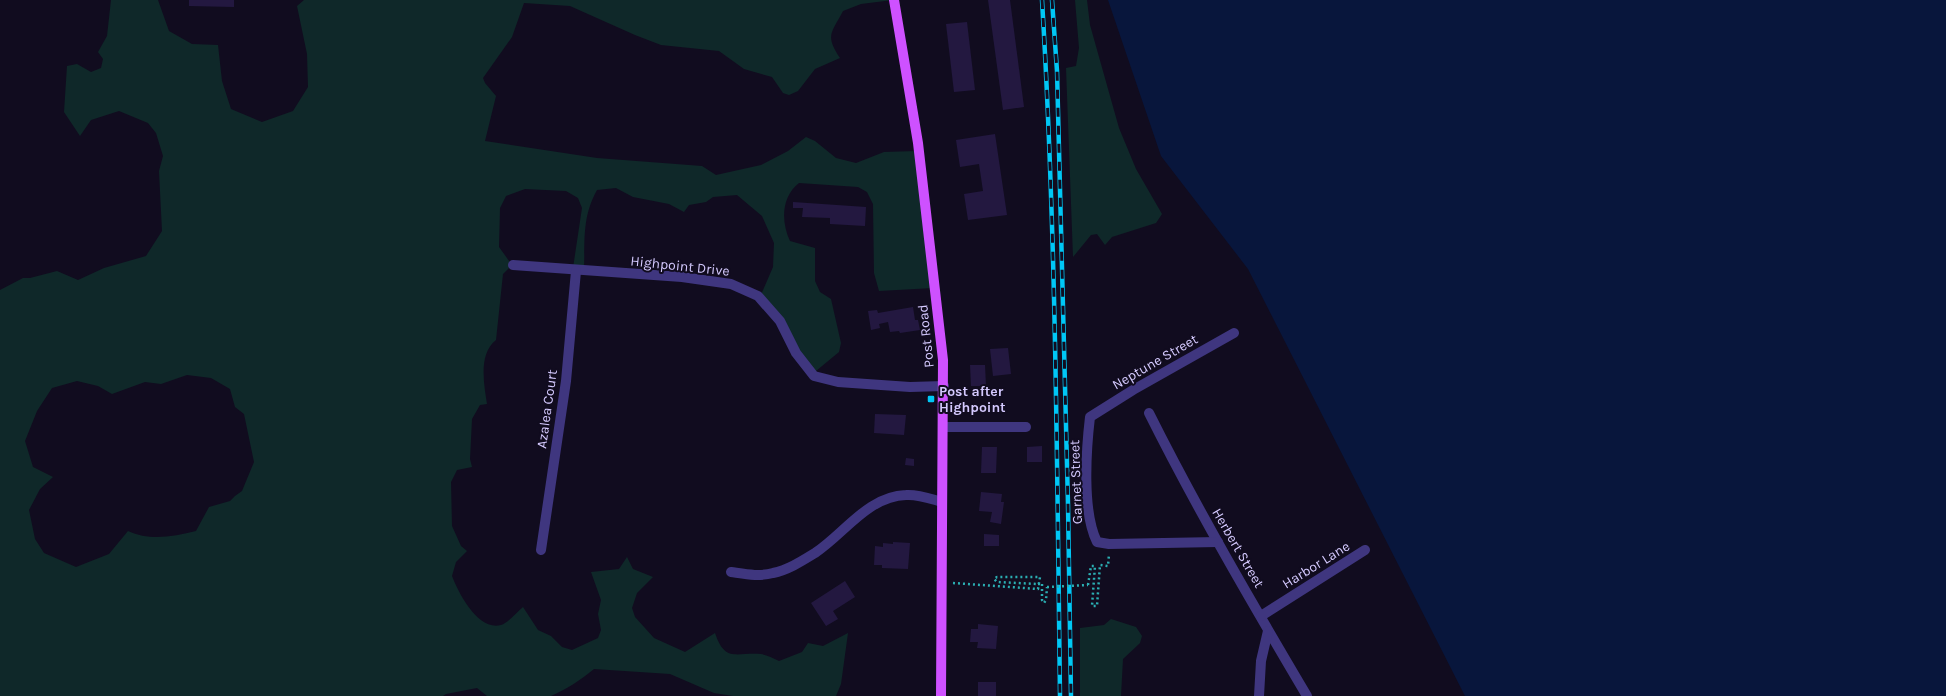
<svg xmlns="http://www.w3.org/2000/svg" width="1946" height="696" viewBox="0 0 1946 696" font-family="Karla,sans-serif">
<rect width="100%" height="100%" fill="#110c1f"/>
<g fill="#0f2829" fill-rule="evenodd">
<path d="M111 0H158L169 31 192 44 218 45 222 81 231 109 262 122 293 111 308 87 307 54 297 6 304 0H893L861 4 843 11C831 34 825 35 840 58L815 69 798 91 789 95 783 93 772 77 744 69 719 51 661 45 635 35 570 6 524 3 512 37 483 78 485 83 496 96 485 141 597 158 702 166 716 175 761 165 788 151 806 137 815 141 836 158 856 163 884 152 917 151 933 288 879 291 874 273 873 204 867 192 858 187 799 183C781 197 781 222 790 241L815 248V281L820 292 831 299 841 343 839 352 816 371 811 370 760 297 773 267 774 243 762 216 737 195 713 197 706 202 689 205 684 212 669 204 633 197 616 188 597 190C582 217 585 240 584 269L573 268 582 208 578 198 566 191 525 189 506 196 500 208 499 247 512 265 503 274 496 340C478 354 484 384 487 404L480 405 472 419 470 459 472 467 457 470 451 482 452 526 461 546 467 551 456 562 452 576C459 594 478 631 501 625 508 623 517 612 523 607L538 630 551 636 562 647 572 650 598 638 601 630 598 614 601 600 591 572 619 569 627 557 633 569 653 577 637 593 632 608 635 617 654 638 685 652 715 633C725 663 736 652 761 654 767 655 773 658 779 661L802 652 808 643 823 646 848 633 841 684 836 696H733L714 693 670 674 594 669C581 680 565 690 551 696H487L477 688 446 694 443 696H0V290L23 278H30L57 271 78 280 104 268 146 256 162 231 159 171 163 156 156 133 148 123 119 111 91 120 80 136 64 112 67 66 77 64 91 72 101 68 103 59 98 52 107 36ZM187 375 211 378 230 389 235 407 244 414 254 462 242 491 235 496 230 501 209 507 196 531C173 537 149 541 128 531L109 554 76 567 44 553 35 539 29 510 40 489 53 477 33 467 25 441 37 411 52 388 77 381 98 386 112 394 145 382 161 384Z"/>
<polygon points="1075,0 1087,0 1090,25 1119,128 1136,169 1162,214 1156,223 1112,237 1105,245 1097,234 1091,235 1073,257 1066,68 1076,66 1079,48"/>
<polygon points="1111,619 1136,627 1142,636 1140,643 1123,659 1121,696 1080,696 1080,628 1104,625"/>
</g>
<polygon fill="#08163c" points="1108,0 1946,0 1946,696 1465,696 1248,269 1161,156"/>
<g fill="#231840">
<polygon points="189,0 234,0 234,7 189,6"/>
<polygon points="988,0 1010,0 1024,107 1003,110"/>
<polygon points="967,22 975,90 954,92 946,24"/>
<polygon points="995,134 1007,215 968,220 964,194 983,191 979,164 960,167 956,140"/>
<polygon points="793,202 866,207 865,226 830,224 830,218 802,217 803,208 793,208"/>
<polygon points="913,307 915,320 918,320 920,330 900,333 899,331 890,332 888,322 879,324 880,328 871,330 868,311 877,310 878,313"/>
<polygon points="1008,348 1011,374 993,376 990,349"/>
<polygon points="970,365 985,365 986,386 971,386"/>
<polygon points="875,414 906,415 904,435 874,433"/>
<polygon points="1042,446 1042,462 1027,462 1027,447"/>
<polygon points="982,447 997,447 996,473 981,473"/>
<polygon points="906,458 914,459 914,466 905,465"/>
<polygon points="981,492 1002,494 1001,502 1004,502 1001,524 990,522 992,512 979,511"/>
<polygon points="984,534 999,535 999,546 984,546"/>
<polygon points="893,542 910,543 908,569 882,568 882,565 874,565 875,546 883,547 883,543 893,544"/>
<polygon points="845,581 855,597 833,611 838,619 826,626 811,603"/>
<polygon points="978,624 998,626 996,649 977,648 978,642 970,642 971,629 978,629"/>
<rect x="978" y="682" width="18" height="14"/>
</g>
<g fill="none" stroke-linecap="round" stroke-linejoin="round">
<g stroke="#2baeb2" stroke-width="2.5" stroke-dasharray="2 3" stroke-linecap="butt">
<polyline points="953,583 1038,589 1040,577 997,577 994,579 997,582 1038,584"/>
<polyline points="1042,584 1042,600 1044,603 1046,600 1047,587"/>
<polyline points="1088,585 1091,566 1095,566 1092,606 1097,606 1100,565 1108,566 1109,554"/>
</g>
<g stroke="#3f367f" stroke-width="10">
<polyline points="513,265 682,277 731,284 758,296 780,321 796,353 814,376 838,382 910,387 944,386"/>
<path d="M1149 413C1197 509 1252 603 1307 696"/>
<polyline points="943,427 1026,427"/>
<path d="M1218 542 1109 544 1097 542C1082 512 1086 451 1090 417L1133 390 1234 333"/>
<polyline points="541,550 566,381 576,271"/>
<path d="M731 572C745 574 759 577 773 573 788 570 802 561 815 553 844 534 868 496 906 495 918 494 931 499 942 502"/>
<polyline points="1261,616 1365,550"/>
<polyline points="1259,696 1261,661 1268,631"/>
</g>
<polyline stroke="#ce51ff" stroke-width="10" points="894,0 918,143 943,360 941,696"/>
<defs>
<g id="rail">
<path d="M1042 0C1056 232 1057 464 1060 696"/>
<polyline points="1052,0 1057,71 1068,504 1071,696"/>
</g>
</defs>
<use href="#rail" stroke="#00c7f5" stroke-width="4.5"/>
<use href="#rail" stroke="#110c1f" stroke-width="3" stroke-dasharray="9" stroke-linecap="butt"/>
<g stroke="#2baeb2" stroke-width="2.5" stroke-dasharray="2 3" stroke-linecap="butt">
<polyline points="1038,584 1042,584"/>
<polyline points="1047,587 1088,585"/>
</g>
</g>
<rect fill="#00c7f5" stroke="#110c1f" stroke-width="1.5" x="927" y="395" width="8" height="8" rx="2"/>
<g text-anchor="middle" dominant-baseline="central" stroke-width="4" stroke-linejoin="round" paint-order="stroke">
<g font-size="14" fill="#d5caff" stroke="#110c1f">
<text transform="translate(680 266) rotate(6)">Highpoint Drive</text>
<text transform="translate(926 336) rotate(-96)">Post Road</text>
<text transform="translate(1155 362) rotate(-30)">Neptune Street</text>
<text transform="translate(547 409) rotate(-82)">Azalea Court</text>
<text transform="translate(1076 482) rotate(-92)">Garnet Street</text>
<text transform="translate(1238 548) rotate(60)">Herbert Street</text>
<text transform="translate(1316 565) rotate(-32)">Harbor Lane</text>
</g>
<g font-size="14" font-weight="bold" fill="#d5caff" stroke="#110c1f" text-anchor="start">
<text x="939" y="391">Post after<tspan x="939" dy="16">Highpoint</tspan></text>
</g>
</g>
</svg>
